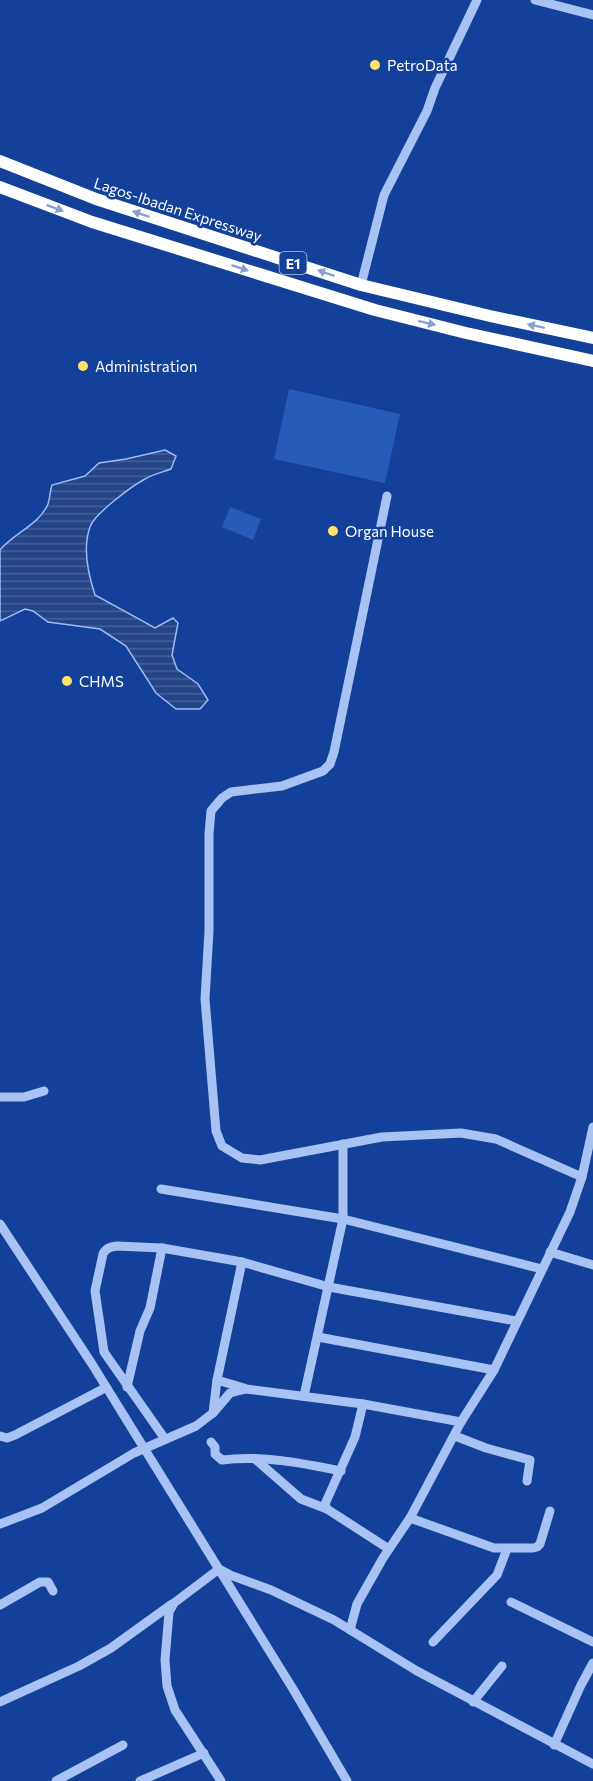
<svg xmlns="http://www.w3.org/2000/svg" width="593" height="1781" viewBox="0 0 593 1781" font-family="Commissioner,sans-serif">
<defs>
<pattern id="water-rules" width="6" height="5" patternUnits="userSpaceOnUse" patternTransform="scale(1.5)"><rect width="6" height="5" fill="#244588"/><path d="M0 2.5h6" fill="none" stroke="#45619a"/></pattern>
</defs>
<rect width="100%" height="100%" fill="#13419a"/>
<g fill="#265bb8">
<polygon points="289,389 400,414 385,483 274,459"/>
<polygon points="230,507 261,519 253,540 222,527"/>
</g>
<path fill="url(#water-rules)" stroke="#99bcf6" stroke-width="1.5" d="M165 450 176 456 171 469C163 472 153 474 145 479 132 486 94 514 90 527 82 549 88 574 95 595L155 628 173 618 178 623 172 655 177 669 198 684 208 700 200 709H176L156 693 126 646 100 629 48 622 33 611 25 609 0 621V550C13 534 40 524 48 504 50 498 50 491 52 485L85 476 99 463 126 459Z"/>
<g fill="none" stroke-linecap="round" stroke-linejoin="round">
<g stroke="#a7c2f3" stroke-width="9">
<polyline points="535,0 593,15"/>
<polyline points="361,285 384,195 427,111 435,88 477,0"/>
<polyline points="387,496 334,752 330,764 323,771 282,786 231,792 222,798 211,811 209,834 209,931 205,999 216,1131 222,1146 242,1158 260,1160 382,1137 461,1133 496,1139 582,1177"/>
<polyline points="0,1097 24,1097 44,1091"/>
<polyline points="161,1189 343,1219 542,1269"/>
<polyline points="0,1224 92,1364 293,1689 347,1781"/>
<polyline points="550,1252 593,1265"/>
<polyline points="318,1337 494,1370"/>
<polyline points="217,1380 244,1388"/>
<polyline points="127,1387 140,1331 150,1308 162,1248"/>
<polyline points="304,1396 343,1219 343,1144"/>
<polyline points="363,1404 355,1437 325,1504 327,1509 389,1549"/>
<polyline points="213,1413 217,1380 242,1262"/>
<polyline points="0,1436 7,1438 15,1435 105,1388"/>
<polyline points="455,1436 486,1448 530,1460 527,1481"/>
<path d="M165 1439 104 1352 95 1291 103 1254C106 1248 110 1247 117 1246L162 1248 242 1262 329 1287 516 1321"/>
<path d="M211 1442 215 1447V1454L222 1460C261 1455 302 1463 341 1471"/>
<polyline points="255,1459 301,1499 327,1509"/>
<polyline points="410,1518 494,1548 533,1548 537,1547 540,1544 550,1511"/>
<polyline points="0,1524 42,1508 134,1453 196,1426 213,1413 230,1393 246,1389 363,1404 461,1422 494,1370 570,1212 582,1177 593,1127"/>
<polyline points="511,1602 593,1642"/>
<polyline points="0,1605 40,1582 48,1582 53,1591"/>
<polyline points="350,1630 357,1604 383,1558 410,1518 461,1422"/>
<polyline points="433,1642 497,1575 507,1549"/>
<polyline points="0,1702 79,1666 111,1648 172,1604"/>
<polyline points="473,1702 502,1666"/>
<polyline points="554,1745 581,1685 593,1663"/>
<polyline points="56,1781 123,1745"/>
<polyline points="140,1781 204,1753"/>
<polyline points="221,1781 175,1710 167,1686 165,1660 169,1612 174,1603 219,1569 230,1575 271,1590 334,1620 417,1671 593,1764"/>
</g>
<g stroke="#fff" stroke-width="12">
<polyline points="0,161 96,199 361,285 490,316 593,338"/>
<polyline points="0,187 92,222 375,310 466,333 593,361"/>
</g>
</g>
<defs><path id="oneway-solid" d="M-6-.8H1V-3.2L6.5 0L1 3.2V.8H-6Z" transform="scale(1.5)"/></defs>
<g fill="#89a0cc">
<use href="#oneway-solid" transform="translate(55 208) rotate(21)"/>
<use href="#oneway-solid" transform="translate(141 214) rotate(-162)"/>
<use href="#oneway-solid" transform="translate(240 268) rotate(18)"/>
<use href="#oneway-solid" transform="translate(326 273) rotate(-161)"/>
<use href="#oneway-solid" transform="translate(427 323) rotate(14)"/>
<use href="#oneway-solid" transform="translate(536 326) rotate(-168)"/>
</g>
<g fill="#ffe269" stroke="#13419a" stroke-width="2">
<circle cx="375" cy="65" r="6"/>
<circle cx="83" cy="366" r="6"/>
<circle cx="333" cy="531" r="6"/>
<circle cx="67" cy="681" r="6"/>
</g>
<g text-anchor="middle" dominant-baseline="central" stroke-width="5" stroke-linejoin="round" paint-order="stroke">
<rect fill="#13419a" stroke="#b8c6e1" stroke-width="1.5" x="279.5" y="252" width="27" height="22" rx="4.5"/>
<g font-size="14" font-weight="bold" fill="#fff">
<text x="293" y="263">E1</text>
</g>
<g font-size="15" fill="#fff" stroke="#13419a" text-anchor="start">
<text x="387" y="65">PetroData</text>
<text x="95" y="366">Administration</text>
<text x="345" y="531">Organ House</text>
<text x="79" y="681">CHMS</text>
</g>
<g font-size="15" fill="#fff" stroke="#13419a">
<text transform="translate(178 209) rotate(18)">Lagos-Ibadan Expressway</text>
</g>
</g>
</svg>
